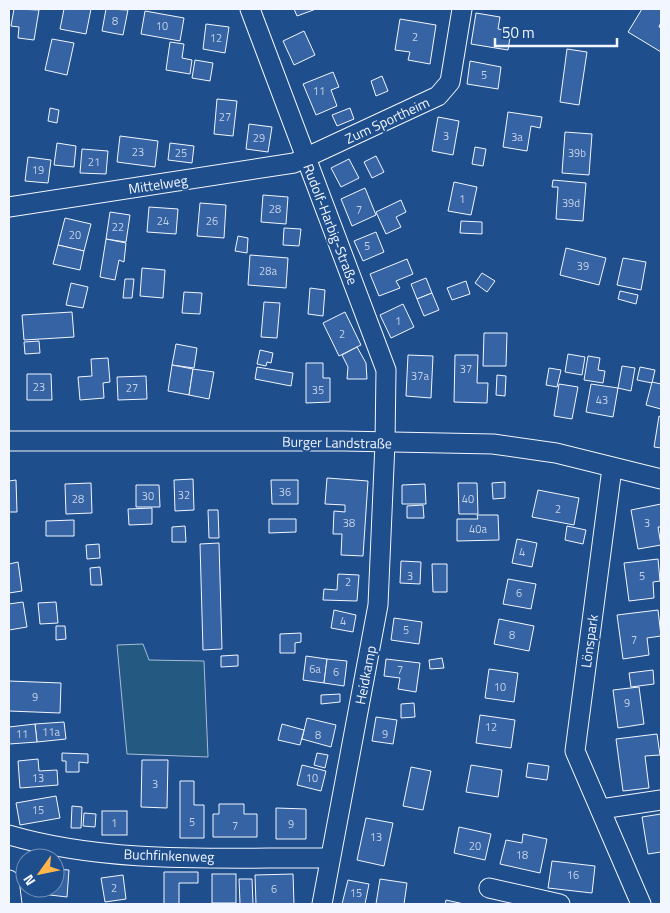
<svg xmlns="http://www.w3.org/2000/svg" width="670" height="913" viewBox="0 0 670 913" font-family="'Titillium Web',sans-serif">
<rect width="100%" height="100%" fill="#1f4e8c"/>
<polygon fill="#245a82" stroke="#a8bbd7" points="143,644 149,660 204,661 208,757 127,754 117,645"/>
<g fill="#3563a3" stroke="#f2f6ff">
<polygon points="14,9 39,10 34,40 18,38 19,27 11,26"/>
<polygon points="64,9 91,9 86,34 60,29"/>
<polygon points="106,9 128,10 123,35 102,31"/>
<polygon points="294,9 316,9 297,16"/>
<polygon points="642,9 661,9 661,22 659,27 661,28 661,52 628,32"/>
<polygon points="145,11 184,18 180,41 141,34"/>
<polygon points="476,13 500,17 498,29 511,31 508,50 471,44"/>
<polygon points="400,19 436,25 430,64 408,60 410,52 395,50"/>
<polygon points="206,24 229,27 225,53 203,49"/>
<polygon points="304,31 315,55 294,65 283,41"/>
<polygon points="52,39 74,43 67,75 45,70"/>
<polygon points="170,42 184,44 182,58 192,60 190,74 166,70"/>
<polygon points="567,49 587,52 579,105 560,102"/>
<polygon points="195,60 213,63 210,81 192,78"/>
<polygon points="470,61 501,67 498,89 467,84"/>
<polygon points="333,72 339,87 331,90 337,106 316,115 303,84"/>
<polygon points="382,76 388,91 376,96 371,81"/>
<polygon points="217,99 237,101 233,136 214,134"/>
<polygon points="50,108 59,110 57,123 48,121"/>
<polygon points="350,108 354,119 337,126 332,115"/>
<polygon points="508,112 542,117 540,128 531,126 527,151 503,147"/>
<polygon points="438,117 459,121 453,155 432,151"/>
<polygon points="249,124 272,127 268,152 246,149"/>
<polygon points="565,132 592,134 589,175 562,173"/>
<polygon points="120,136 158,141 155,167 117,162"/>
<polygon points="57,143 76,146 74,167 54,165"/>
<polygon points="170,143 194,146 192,163 168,160"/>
<polygon points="475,147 486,149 483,166 472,164"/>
<polygon points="82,149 108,151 106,174 80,173"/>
<polygon points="376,156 384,172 372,178 364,162"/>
<polygon points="28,157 51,160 48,183 25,181"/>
<polygon points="349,159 359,178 341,187 331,168"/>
<polygon points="553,180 586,183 583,221 556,219 558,187 552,187"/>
<polygon points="454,182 477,187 471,215 448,211"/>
<polygon points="365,188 376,215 352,226 341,199"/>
<polygon points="263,195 288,197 286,224 261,222"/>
<polygon points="401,200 406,212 396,217 401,227 386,234 376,212"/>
<polygon points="200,203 226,205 224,238 197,236"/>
<polygon points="149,207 178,209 176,234 147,232"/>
<polygon points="110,212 130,215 126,242 106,239"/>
<polygon points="65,218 91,224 84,251 58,245"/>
<polygon points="461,221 482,222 482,234 460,233"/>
<polygon points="284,228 301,229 299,246 283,245"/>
<polygon points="376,232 384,252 363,261 354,241"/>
<polygon points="238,236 248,238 247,253 235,251"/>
<polygon points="106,239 126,243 124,262 119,260 115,280 100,277"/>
<polygon points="58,245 84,251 80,270 53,264"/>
<polygon points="566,248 606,258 599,285 560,275"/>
<polygon points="250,255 288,258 286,288 248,285"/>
<polygon points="623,258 646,262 641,290 617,285"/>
<polygon points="407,259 413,274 396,281 400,288 379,296 370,274"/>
<polygon points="142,268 165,270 163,298 140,296"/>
<polygon points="482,273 495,281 487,292 475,283"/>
<polygon points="426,278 432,293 417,299 411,284"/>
<polygon points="125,279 134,279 132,298 123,298"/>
<polygon points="466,281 470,294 452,300 447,288"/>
<polygon points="71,283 88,287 83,308 66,305"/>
<polygon points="310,288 325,290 323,316 308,314"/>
<polygon points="620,291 638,295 636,304 618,299"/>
<polygon points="184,292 202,293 200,314 182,313"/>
<polygon points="432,293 439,310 424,316 417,299"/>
<polygon points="264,302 280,303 277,338 261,337"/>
<polygon points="403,304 414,327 391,338 380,315"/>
<polygon points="72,312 74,337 24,340 22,315"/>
<polygon points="345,312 361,345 339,356 323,323"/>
<polygon points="484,333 507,333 506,366 483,366"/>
<polygon points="39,341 40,353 25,354 24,342"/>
<polygon points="176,344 197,348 194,368 172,365"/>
<polygon points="357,347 366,363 367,379 347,379 348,367 342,355"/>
<polygon points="260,350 273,353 271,363 267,362 266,366 257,364"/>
<polygon points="568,354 585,357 582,375 565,372"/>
<polygon points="408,355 433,356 431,398 406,396"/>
<polygon points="455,355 478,355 477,383 488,383 487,403 454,402"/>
<polygon points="588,356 600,358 598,370 605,371 603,383 584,380"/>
<polygon points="108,358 110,382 103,383 104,398 80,400 78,377 92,376 91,359"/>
<polygon points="306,363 323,363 323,378 330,378 330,402 306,403"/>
<polygon points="172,365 193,369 189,395 168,391"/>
<polygon points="622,366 635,368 631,391 618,388"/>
<polygon points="257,367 293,373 291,386 255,379"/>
<polygon points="640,367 655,370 652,383 637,380"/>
<polygon points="549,368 561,370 557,387 546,385"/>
<polygon points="193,369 214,372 209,399 189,395"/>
<polygon points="27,374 51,374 52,400 27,400"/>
<polygon points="497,375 506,376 505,396 496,395"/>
<polygon points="146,376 147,399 118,400 117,377"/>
<polygon points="652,382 661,384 661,409 646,405"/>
<polygon points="559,384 578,387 572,419 554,416"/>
<polygon points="591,384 618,388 613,417 586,412"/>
<polygon points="659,416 661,417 661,448 654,447"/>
<polygon points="327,478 368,481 363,556 341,555 342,534 333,534 334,511 345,512 345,505 325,504"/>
<polygon points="193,479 194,510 175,511 174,480"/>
<polygon points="16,480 17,512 9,512 9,481"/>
<polygon points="271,480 298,480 298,504 272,504"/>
<polygon points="505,482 505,498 493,499 492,483"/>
<polygon points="91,483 92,513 66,514 65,484"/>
<polygon points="458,483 477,483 478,514 459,514"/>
<polygon points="425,484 426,504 402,504 402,485"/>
<polygon points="136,485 159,485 160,507 136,507"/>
<polygon points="538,490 579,498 574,525 532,517"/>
<polygon points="661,504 661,527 658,527 661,545 638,549 631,510"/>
<polygon points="423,505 424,518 407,518 407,506"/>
<polygon points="152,508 152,524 129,525 128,509"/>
<polygon points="208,510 218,510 219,538 209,538"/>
<polygon points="477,515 498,515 499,540 457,541 457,519 478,519"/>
<polygon points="269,519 296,519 296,532 269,533"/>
<polygon points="74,520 74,536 46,536 46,521"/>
<polygon points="185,526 186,542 172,542 172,527"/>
<polygon points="567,526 586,530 583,544 565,540"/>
<polygon points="517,539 537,543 532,567 512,563"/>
<polygon points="219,543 222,649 203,650 200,544"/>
<polygon points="99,544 100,558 87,559 86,545"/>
<polygon points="658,559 660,581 653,582 654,598 629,601 624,563"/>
<polygon points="401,561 421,562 420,584 400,583"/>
<polygon points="18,562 22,591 9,593 9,564"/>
<polygon points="432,564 447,564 447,592 433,592"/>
<polygon points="100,567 102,585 91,585 90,568"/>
<polygon points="338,574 359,575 357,601 323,600 324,589 337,590"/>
<polygon points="508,579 536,584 531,609 503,604"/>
<polygon points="23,602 27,627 9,630 9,604"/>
<polygon points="56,602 58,623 40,624 38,603"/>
<polygon points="334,610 356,615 353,632 331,628"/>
<polygon points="658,610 661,636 647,638 649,655 623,659 617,615"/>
<polygon points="394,618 422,622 419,644 391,640"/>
<polygon points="499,619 534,626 529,651 494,644"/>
<polygon points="56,626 65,626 66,639 56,640"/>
<polygon points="301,633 301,642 295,643 295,653 280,653 280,634"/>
<polygon points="238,655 238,666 221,667 221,656"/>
<polygon points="306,656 327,659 324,683 303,680"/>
<polygon points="442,658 444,668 430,669 429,660"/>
<polygon points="327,659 347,661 344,686 324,683"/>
<polygon points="386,659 420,663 416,692 398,689 400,678 384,676"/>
<polygon points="489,669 518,673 514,702 485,698"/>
<polygon points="653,670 654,684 631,687 629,673"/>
<polygon points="9,681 61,683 60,713 9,711"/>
<polygon points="639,687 644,724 618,728 613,690"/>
<polygon points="340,694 340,702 321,704 321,695"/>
<polygon points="414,703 415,717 401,718 401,704"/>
<polygon points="480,715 515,720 511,748 476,743"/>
<polygon points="376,717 397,720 393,744 372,741"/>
<polygon points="307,718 336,725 331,747 302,739"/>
<polygon points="64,722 66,739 37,742 35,724"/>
<polygon points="35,724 37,742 9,744 9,727"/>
<polygon points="282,724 304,730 300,745 278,740"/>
<polygon points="657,734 660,755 645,756 649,788 623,791 616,739"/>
<polygon points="62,753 88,754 88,763 79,762 79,772 66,772 66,761 62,761"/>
<polygon points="317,753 328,755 325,768 314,765"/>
<polygon points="38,759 39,771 57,770 58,785 20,788 18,761"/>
<polygon points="142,760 168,760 167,808 141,807"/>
<polygon points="528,763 549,766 547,780 526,777"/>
<polygon points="302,765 326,771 321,791 297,785"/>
<polygon points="471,765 502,770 498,797 466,792"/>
<polygon points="411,767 431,771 423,810 403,806"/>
<polygon points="180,781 194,781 194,805 204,805 204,838 180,838"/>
<polygon points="56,796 60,818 20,825 16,803"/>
<polygon points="219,804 244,804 244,814 257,814 257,837 213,837 213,814 219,814"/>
<polygon points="72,806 82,807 81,828 71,828"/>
<polygon points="276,808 306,809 306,839 276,839"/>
<rect x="102" y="811" width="25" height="24"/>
<polygon points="84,813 96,814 95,827 83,826"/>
<polygon points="661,814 661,852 648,854 642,817"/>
<polygon points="366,818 393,823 384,866 357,860"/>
<polygon points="459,827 491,834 485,860 454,853"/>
<polygon points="523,834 547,839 540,873 500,864 506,840 522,843"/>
<polygon points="552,861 595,866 592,893 548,888"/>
<polygon points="55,869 69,870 67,897 50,895 50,888 55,888"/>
<polygon points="164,872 198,872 198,883 179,883 179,904 164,904"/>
<rect x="212" y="874" width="24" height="29"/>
<polygon points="293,874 294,904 256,904 255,875"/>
<polygon points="123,875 126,899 105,902 101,878"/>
<polygon points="239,879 252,879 253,904 240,904"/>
<polygon points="380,879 407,883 404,904 376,904"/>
<polygon points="348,880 369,884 365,904 342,904"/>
<polygon points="34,888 50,888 50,895 33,894"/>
<polygon points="446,900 464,904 445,904"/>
</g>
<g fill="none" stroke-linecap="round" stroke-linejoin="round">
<defs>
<g id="minor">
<polyline points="250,9 386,370 385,443 378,605 322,904"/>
<polyline points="9,207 294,163 438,96 450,82 462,9"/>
<polyline points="9,441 343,441 493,444 556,453 661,479"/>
<polyline points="612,468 575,751 641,904"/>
<polyline points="601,809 661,800"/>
<path d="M9 835C112 865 224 857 330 858"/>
<polyline points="9,880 12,904"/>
<polyline points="489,888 560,904"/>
</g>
</defs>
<use href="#minor" stroke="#f2f6ff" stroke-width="21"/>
<use href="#minor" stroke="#1f4e8c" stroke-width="19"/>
</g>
<g text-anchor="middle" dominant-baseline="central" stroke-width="4" stroke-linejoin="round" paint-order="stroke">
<g font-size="11" fill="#c3d1e8">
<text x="115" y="21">8</text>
<text x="162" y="26">10</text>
<text x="415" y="37">2</text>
<text x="216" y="38">12</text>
<text x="484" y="75">5</text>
<text x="319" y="91">11</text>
<text x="225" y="117">27</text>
<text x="446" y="136">3</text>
<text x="517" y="137">3a</text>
<text x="259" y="138">29</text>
<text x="138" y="152">23</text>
<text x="181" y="153">25</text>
<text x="577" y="153">39b</text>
<text x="94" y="162">21</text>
<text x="38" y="170">19</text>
<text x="462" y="199">1</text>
<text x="571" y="203">39d</text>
<text x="275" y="209">28</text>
<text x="359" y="210">7</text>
<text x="163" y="221">24</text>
<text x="212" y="221">26</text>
<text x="118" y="227">22</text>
<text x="75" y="235">20</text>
<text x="367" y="246">5</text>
<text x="583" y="266">39</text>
<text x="268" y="271">28a</text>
<text x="398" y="321">1</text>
<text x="342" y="334">2</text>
<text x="466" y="369">37</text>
<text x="420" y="376">37a</text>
<text x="39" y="387">23</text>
<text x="132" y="388">27</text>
<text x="318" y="390">35</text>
<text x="602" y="400">43</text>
<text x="285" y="492">36</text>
<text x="184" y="495">32</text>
<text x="148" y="496">30</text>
<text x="78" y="499">28</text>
<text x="468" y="499">40</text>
<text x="558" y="509">2</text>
<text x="349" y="523">38</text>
<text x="647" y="523">3</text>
<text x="478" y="529">40a</text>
<text x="522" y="552">4</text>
<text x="410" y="576">3</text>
<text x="642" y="576">5</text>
<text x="348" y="582">2</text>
<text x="519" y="593">6</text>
<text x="343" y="621">4</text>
<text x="406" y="630">5</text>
<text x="512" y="635">8</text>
<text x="634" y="640">7</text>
<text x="315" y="669">6a</text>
<text x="400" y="670">7</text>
<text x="336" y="672">6</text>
<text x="500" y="687">10</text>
<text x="35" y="697">9</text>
<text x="627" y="703">9</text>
<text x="491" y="727">12</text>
<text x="51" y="732">11a</text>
<text x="22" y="734">11</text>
<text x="385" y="734">9</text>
<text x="318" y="735">8</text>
<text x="38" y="778">13</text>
<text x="312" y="778">10</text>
<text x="155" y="784">3</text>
<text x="38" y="810">15</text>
<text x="192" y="822">5</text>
<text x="114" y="823">1</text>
<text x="291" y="824">9</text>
<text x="235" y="826">7</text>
<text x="376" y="837">13</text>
<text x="475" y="846">20</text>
<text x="522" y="855">18</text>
<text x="573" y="875">16</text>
<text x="114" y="888">2</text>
<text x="274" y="889">6</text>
<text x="356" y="893">15</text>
</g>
<g font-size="14" fill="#f2f6ff" stroke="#1f4e8c">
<text transform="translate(387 120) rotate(-25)">Zum Sportheim</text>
<text transform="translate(158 184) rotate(-9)">Mittelweg</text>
<text transform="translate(331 224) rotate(69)">Rudolf-Harbig-Straße</text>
<text transform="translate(337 442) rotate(1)">Burger Landstraße</text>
<text transform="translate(589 641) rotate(-82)">Lönspark</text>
<text transform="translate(365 675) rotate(-79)">Heidkamp</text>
<text transform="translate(169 855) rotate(2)">Buchfinkenweg</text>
</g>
</g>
<rect width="670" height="913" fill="none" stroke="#f2f6ff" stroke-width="20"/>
<g transform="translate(40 873) rotate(237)"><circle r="24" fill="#1f4e8c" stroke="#7391ba"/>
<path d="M0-4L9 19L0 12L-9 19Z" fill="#ffb74d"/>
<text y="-8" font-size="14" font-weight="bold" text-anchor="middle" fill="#f2f6ff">N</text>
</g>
<path d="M495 38v8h122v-8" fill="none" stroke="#f2f6ff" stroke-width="2.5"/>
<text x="502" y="38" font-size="15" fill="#f2f6ff" stroke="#1f4e8c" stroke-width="4" paint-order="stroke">50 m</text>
</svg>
